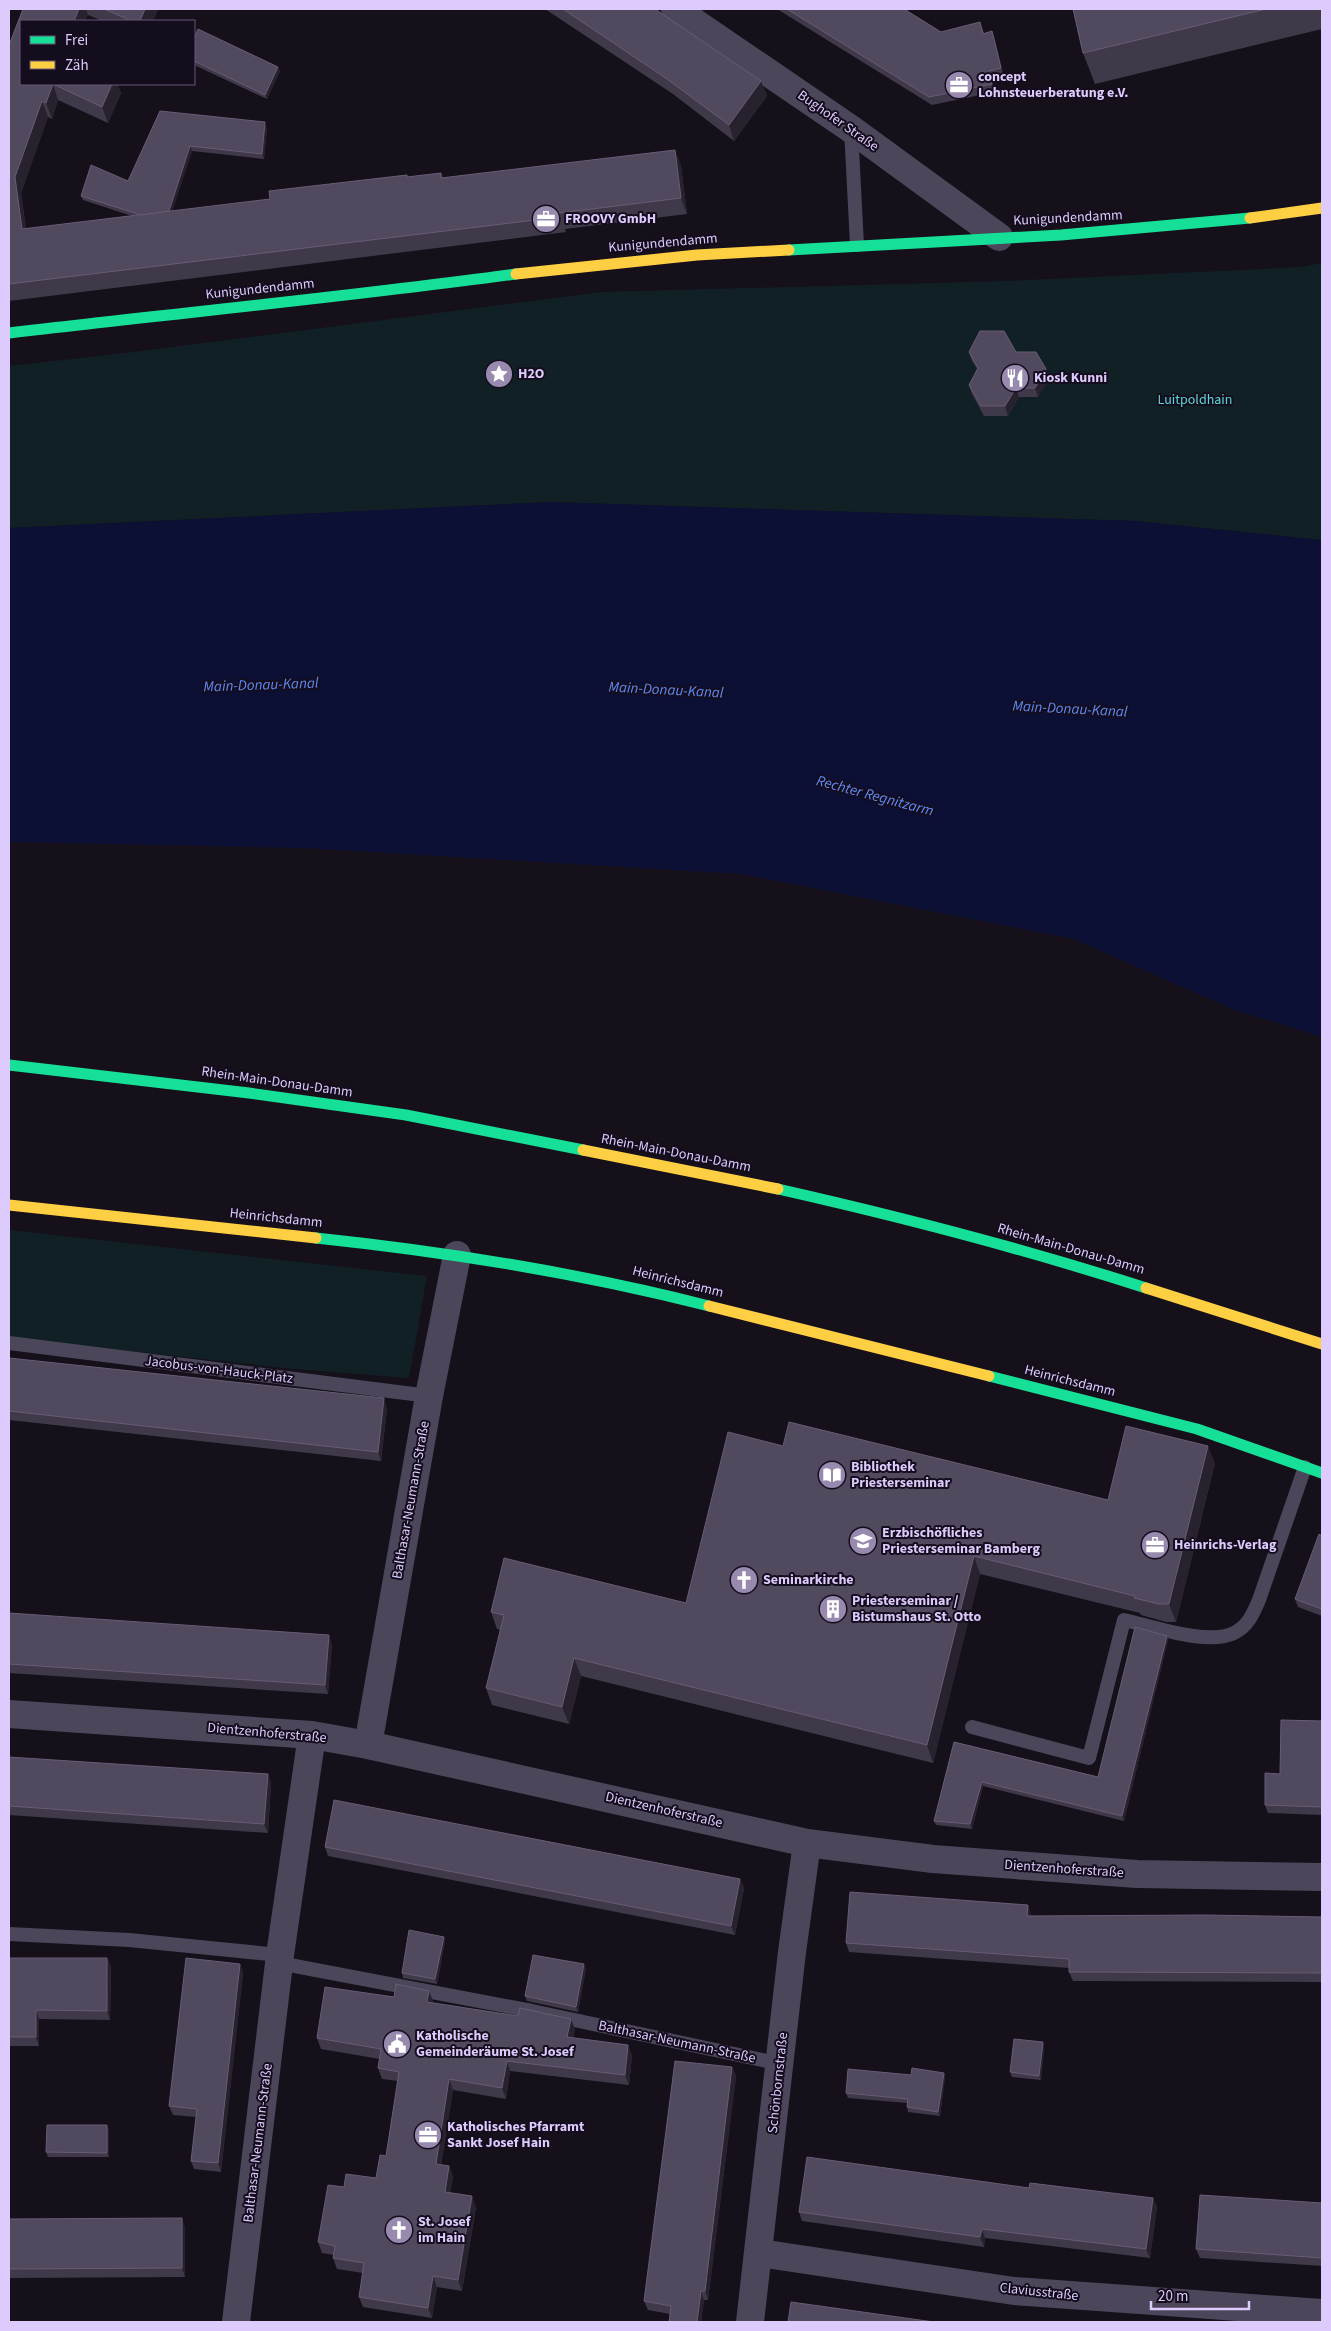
<svg xmlns="http://www.w3.org/2000/svg" width="1331" height="2331" viewBox="0 0 1331 2331" font-family="'Source Sans 3',sans-serif">
<rect width="100%" height="100%" fill="#15101a"/>
<g fill="#112025">
<polygon points="1322,263 1322,540 1135,521 550,502 9,528 9,366 134,352 601,292 1007,281 1301,267"/>
<polygon points="9,1230 427,1276 409,1378 294,1369 9,1338"/>
</g>
<polygon fill="#0c1035" points="550,502 1135,521 1322,540 1322,1037 1232,1009 1074,939 741,874 305,848 9,842 9,528"/>
<g fill="none" stroke-linecap="round" stroke-linejoin="round">
<g stroke="#4b465a" stroke-width="14">
<polyline points="851,129 857,245"/>
<polyline points="9,1343 429,1396"/>
<path d="M972 1727 1089 1758 1124 1620C1151 1626 1208 1646 1234 1633 1248 1626 1253 1614 1259 1600L1305 1467"/>
<polyline points="9,1934 129,1940 280,1955"/>
<polyline points="279,1963 532,2011 781,2064"/>
</g>
<g stroke="#4b465a" stroke-width="28">
<polyline points="675,9 851,129 999,237"/>
<polyline points="9,1714 312,1735 368,1745 807,1843 933,1859 1137,1874 1322,1877"/>
<polyline points="368,1745 429,1396 457,1255"/>
<polyline points="759,2253 1014,2291 1322,2313"/>
<polyline points="236,2322 280,1955 312,1735"/>
<polyline points="750,2322 792,1952 807,1843"/>
</g>
<g stroke="#16e098" stroke-width="11">
<polyline points="789,250 1061,235 1250,218"/>
<path d="M9 333C178 313 347 297 516 274"/>
<polyline points="9,1065 249,1093 406,1115 583,1150"/>
<path d="M778 1189C902 1217 1025 1249 1146 1288"/>
<path d="M316 1238C449 1252 580 1273 709 1306"/>
<polyline points="989,1376 1197,1429 1322,1473"/>
</g>
<g stroke="#ffcf43" stroke-width="11">
<polyline points="1250,218 1322,208"/>
<polyline points="516,274 697,255 789,250"/>
<polyline points="583,1150 778,1189"/>
<polyline points="9,1205 316,1238"/>
<polyline points="1146,1288 1322,1344"/>
<polyline points="709,1306 989,1376"/>
</g>
</g>
<g fill="#40394a">
<polygon points="23,9 158,9 153,21 103,21 88,15 21,84 117,84 121,93 108,123 58,100 52,119 48,117 21,193 26,229 132,216 83,200 81,196 128,181 160,111 267,127 264,159 192,151 172,211 270,199 407,175 408,177 441,173 443,178 675,150 681,166 687,214 565,229 566,232 9,301 9,45"/>
<polygon points="545,9 655,9 761,81 767,96 734,141 673,94"/>
<polygon points="777,9 904,9 941,32 980,22 984,33 992,31 995,40 1004,77 992,79 995,92 932,105"/>
<polygon points="1073,9 1322,9 1322,29 1095,84 1083,53"/>
<polygon points="194,39 280,71 267,99 194,65"/>
<polygon points="969,352 1016,352 1046,369 1049,378 1038,397 1019,397 1008,416 984,416 972,394 969,385 978,370 972,361"/>
<polygon points="9,1358 387,1408 381,1461 9,1420"/>
<polygon points="783,1446 1108,1500 1215,1463 1176,1622 1166,1622 1141,1615 1140,1613 980,1574 933,1763 581,1676 569,1724 492,1705 486,1688 500,1630 497,1629 491,1612 686,1603"/>
<polygon points="1322,1536 1322,1616 1298,1607 1295,1599"/>
<polygon points="9,1613 332,1644 328,1694 9,1673"/>
<polygon points="1167,1636 1168,1640 1124,1821 983,1786 972,1829 936,1825 934,1821 954,1742 1098,1777"/>
<polygon points="1322,1721 1322,1815 1268,1813 1265,1805 1280,1774"/>
<polygon points="9,1757 268,1774 271,1783 268,1833 9,1815"/>
<polygon points="325,1847 740,1879 744,1888 735,1935 328,1856"/>
<polygon points="1028,1905 1031,1916 1322,1917 1322,1982 1073,1981 1069,1972 1069,1968 849,1952 846,1943"/>
<polygon points="445,1941 437,1984 403,1978 402,1973"/>
<polygon points="9,1958 107,1958 111,1967 110,2020 39,2019 39,2046 9,2046"/>
<polygon points="240,1964 243,1973 221,2172 194,2169 191,2161 196,2117 173,2115 169,2106"/>
<polygon points="586,1968 578,2012 527,2001 525,1996"/>
<polygon points="433,2001 433,2003 575,2029 573,2038 628,2045 632,2056 629,2085 510,2071 506,2099 453,2090 441,2165 449,2166 453,2177 450,2192 476,2207 462,2291 437,2287 432,2318 363,2307 359,2297 363,2273 337,2269 333,2258 334,2255 322,2253 318,2242 344,2187 376,2178 386,2156 398,2081 382,2079 378,2068 380,2059 321,2049 317,2038"/>
<polygon points="1043,2042 1044,2047 1041,2080 1012,2077 1010,2072"/>
<polygon points="732,2067 736,2076 708,2300 704,2300 701,2322 669,2322 670,2314 648,2310 644,2301"/>
<polygon points="944,2073 945,2077 940,2116 908,2112 907,2107 907,2103 848,2098 846,2093 911,2075"/>
<polygon points="107,2125 109,2130 109,2157 48,2157 46,2152"/>
<polygon points="1029,2188 1153,2198 1157,2207 1150,2258 985,2238 984,2247 802,2221 799,2212"/>
<polygon points="1322,2203 1322,2266 1200,2258 1196,2249"/>
<polygon points="9,2219 185,2227 185,2277 9,2278"/>
</g>
<g fill="#28222e">
<polygon points="79,9 86,9 88,15 85,21 74,21"/>
<polygon points="145,9 158,9 153,21 140,21"/>
<polygon points="992,31 995,40 1004,77 1001,68"/>
<polygon points="278,67 280,71 267,99 265,95"/>
<polygon points="989,71 992,79 995,92 992,84"/>
<polygon points="761,81 767,96 734,141 729,125"/>
<polygon points="53,84 58,100 52,119 46,103"/>
<polygon points="112,84 117,84 121,93 108,123 102,107"/>
<polygon points="42,101 48,117 21,193 28,245 22,229 15,177"/>
<polygon points="265,122 267,127 264,159 262,154"/>
<polygon points="190,146 192,151 167,227 165,222"/>
<polygon points="675,150 681,166 687,214 681,198"/>
<polygon points="1046,369 1049,378 1038,397 1035,388"/>
<polygon points="1016,388 1019,397 1008,416 1005,406"/>
<polygon points="384,1398 387,1408 381,1461 378,1452"/>
<polygon points="1208,1446 1215,1463 1176,1622 1169,1604"/>
<polygon points="974,1556 980,1574 933,1763 927,1745"/>
<polygon points="329,1635 332,1644 328,1694 325,1685"/>
<polygon points="1167,1636 1168,1640 1124,1821 1122,1816"/>
<polygon points="574,1658 581,1676 569,1724 562,1707"/>
<polygon points="268,1774 271,1783 268,1833 264,1824"/>
<polygon points="982,1782 983,1786 972,1829 970,1824"/>
<polygon points="740,1879 744,1888 735,1935 731,1926"/>
<polygon points="1028,1905 1031,1915 1030,1925 1027,1916"/>
<polygon points="444,1937 445,1941 437,1984 435,1979"/>
<polygon points="107,1958 111,1967 110,2020 107,2011"/>
<polygon points="240,1964 243,1973 221,2172 218,2163"/>
<polygon points="584,1964 586,1968 578,2012 576,2007"/>
<polygon points="429,1991 433,2001 431,2012 427,2002"/>
<polygon points="36,2010 39,2019 39,2046 36,2037"/>
<polygon points="571,2019 575,2029 571,2048 567,2037"/>
<polygon points="1043,2042 1044,2047 1041,2080 1039,2076"/>
<polygon points="628,2045 632,2056 629,2085 625,2075"/>
<polygon points="507,2061 510,2071 506,2099 502,2088"/>
<polygon points="732,2067 736,2076 708,2300 705,2291"/>
<polygon points="944,2073 945,2077 940,2116 938,2112"/>
<polygon points="449,2079 453,2090 439,2174 436,2164"/>
<polygon points="107,2125 109,2130 109,2157 107,2153"/>
<polygon points="449,2166 453,2177 449,2202 445,2192"/>
<polygon points="472,2196 476,2207 462,2291 458,2280"/>
<polygon points="1153,2198 1157,2207 1150,2258 1146,2249"/>
<polygon points="182,2218 185,2227 185,2277 182,2268"/>
<polygon points="982,2229 985,2238 984,2247 980,2237"/>
<polygon points="433,2276 437,2287 432,2318 428,2308"/>
<polygon points="701,2291 704,2300 701,2322 697,2322"/>
</g>
<g fill="#51495d" stroke="#675d76">
<polygon points="23,9 79,9 74,21 21,21 21,84 112,84 102,107 53,84 46,103 42,101 15,177 22,229 270,199 269,191 407,175 407,177 441,173 441,178 675,150 681,198 559,213 560,217 9,284 9,45"/>
<polygon points="104,9 145,9 140,21 132,21"/>
<polygon points="563,9 655,9 761,81 729,125 667,79"/>
<polygon points="787,9 904,9 941,32 980,22 983,34 992,31 1001,68 989,71 992,84 929,97"/>
<polygon points="1073,9 1266,9 1083,53"/>
<polygon points="198,29 278,67 265,95 194,61 194,39"/>
<polygon points="160,111 265,122 262,154 190,146 169,211 141,215 81,196 91,165 128,181"/>
<polygon points="980,331 1004,331 1016,352 1036,352 1046,369 1035,388 1016,388 1005,406 981,406 969,385 978,368 969,352"/>
<polygon points="9,1358 384,1398 378,1452 9,1411"/>
<polygon points="789,1422 1108,1500 1126,1426 1208,1446 1169,1604 1159,1604 1134,1598 1135,1596 974,1556 927,1745 574,1658 562,1707 486,1688 504,1615 491,1612 504,1558 686,1603 728,1432 783,1446"/>
<polygon points="1319,1534 1322,1536 1322,1609 1295,1599"/>
<polygon points="9,1613 329,1635 325,1685 9,1664"/>
<polygon points="1135,1627 1167,1636 1122,1816 982,1782 970,1824 934,1821 954,1742 1098,1777"/>
<polygon points="1281,1720 1322,1721 1322,1807 1265,1805 1265,1773 1280,1774"/>
<polygon points="9,1757 268,1774 264,1824 9,1806"/>
<polygon points="334,1800 740,1879 731,1926 325,1847"/>
<polygon points="850,1892 1028,1905 1027,1916 1206,1915 1322,1917 1322,1973 1069,1972 1069,1959 846,1943"/>
<polygon points="409,1930 444,1937 435,1979 402,1973"/>
<polygon points="533,1955 584,1964 576,2007 525,1996"/>
<polygon points="9,1958 107,1958 107,2011 36,2010 36,2037 9,2037"/>
<polygon points="186,1958 240,1964 218,2163 191,2161 197,2109 169,2106"/>
<polygon points="396,1984 429,1991 427,2002 518,2016 520,2008 571,2019 567,2037 628,2045 625,2075 507,2061 502,2088 449,2079 436,2164 449,2166 445,2192 472,2196 458,2280 433,2276 428,2308 359,2297 364,2263 333,2258 335,2246 318,2242 328,2185 344,2187 346,2174 376,2178 380,2155 386,2156 399,2072 378,2068 381,2049 317,2038 325,1987 394,1997"/>
<polygon points="1014,2039 1043,2042 1039,2076 1010,2072"/>
<polygon points="675,2061 732,2067 705,2291 701,2291 697,2322 669,2322 671,2306 644,2301"/>
<polygon points="912,2068 944,2073 938,2112 907,2107 908,2099 846,2093 848,2069 911,2075"/>
<polygon points="47,2125 107,2125 107,2153 46,2152"/>
<polygon points="807,2157 1029,2188 1030,2183 1153,2198 1146,2249 982,2229 980,2237 799,2212"/>
<polygon points="1200,2195 1322,2203 1322,2258 1196,2249"/>
<polygon points="182,2218 182,2268 9,2269 9,2219"/>
<polygon points="791,2302 934,2322 788,2322"/>
</g>
<defs>
<symbol id="office-disc" viewBox="-11 -11 22 22"><circle r="9.5" fill="#988aae" stroke="#140d1d"/><path d="M-6-3h4V-5.5h4V-3h4V5H-6ZM-1-4.5V-3h2v-1.5ZM-6 0V1H6V0Z" fill="#fff"/></symbol>
<symbol id="sight-disc" viewBox="-11 -11 22 22"><circle r="9.5" fill="#988aae" stroke="#140d1d"/><path d="M0-6L1.8-2.2L6-1.7L2.9 1.2L3.7 5.4L0 3.3L-3.7 5.4L-2.9 1.2L-6-1.7L-1.8-2.2Z" fill="#fff"/></symbol>
<symbol id="restaurant-disc" viewBox="-11 -11 22 22"><circle r="9.5" fill="#988aae" stroke="#140d1d"/><path d="M-5-6h1v4h1v-4h1v4h1v-4h1v5L-1.5 .5V6h-2V.5L-5-1ZM5-6V6H3V1.5H1.5Q1.5-4 5-6Z" fill="#fff"/></symbol>
<symbol id="library-disc" viewBox="-11 -11 22 22"><circle r="9.5" fill="#988aae" stroke="#140d1d"/><path d="M-6-4Q-3-5.5-.7-3.5V5Q-3 3-6 4ZM6-4Q3-5.5 .7-3.5V5Q3 3 6 4Z" fill="#fff"/></symbol>
<symbol id="university-disc" viewBox="-11 -11 22 22"><circle r="9.5" fill="#988aae" stroke="#140d1d"/><path d="M0-5L7-2L0 1L-7-2ZM-4 1L0 2.5L4 1V4Q0 6-4 4Z" fill="#fff"/></symbol>
<symbol id="church-disc" viewBox="-11 -11 22 22"><circle r="9.5" fill="#988aae" stroke="#140d1d"/><path d="M-1.2-6h2.4v3.5h3.3v2.4h-3.3V6h-2.4V-.1h-3.3v-2.4h3.3Z" fill="#fff"/></symbol>
<symbol id="building-disc" viewBox="-11 -11 22 22"><circle r="9.5" fill="#988aae" stroke="#140d1d"/><path d="M-4-6H4V6H1V3H-1V6H-4ZM-2.5-4.3h1.7v1.8h-1.7ZM.8-4.3h1.7v1.8H.8ZM-2.5-1h1.7V.8h-1.7ZM.8-1h1.7V.8H.8Z" fill="#fff"/></symbol>
<symbol id="civic-disc" viewBox="-11 -11 22 22"><circle r="9.5" fill="#988aae" stroke="#140d1d"/><path d="M-.6-6.5H3V-4.5H.6V-3L4-1V1h2V6H-6V1h2V-1L-.6-3ZM-1.2 2.5V6h2.4V2.5Z" fill="#fff"/></symbol>
</defs>
<g fill-rule="evenodd">
<use href="#office-disc" x="943" y="69" width="32" height="32"/>
<use href="#office-disc" x="530" y="203" width="32" height="32"/>
<use href="#sight-disc" x="483" y="358" width="32" height="32"/>
<use href="#restaurant-disc" x="999" y="362" width="32" height="32"/>
<use href="#library-disc" x="816" y="1459" width="32" height="32"/>
<use href="#university-disc" x="847" y="1525" width="32" height="32"/>
<use href="#office-disc" x="1139" y="1529" width="32" height="32"/>
<use href="#church-disc" x="728" y="1564" width="32" height="32"/>
<use href="#building-disc" x="817" y="1593" width="32" height="32"/>
<use href="#civic-disc" x="381" y="2028" width="32" height="32"/>
<use href="#office-disc" x="412" y="2119" width="32" height="32"/>
<use href="#church-disc" x="383" y="2214" width="32" height="32"/>
</g>
<g text-anchor="middle" dominant-baseline="central" stroke-width="4" stroke-linejoin="round" paint-order="stroke">
<g font-size="14" font-weight="bold" fill="#decbfd" stroke="#140d1d" text-anchor="start">
<text x="978" y="77">concept<tspan x="978" dy="16">Lohnsteuerberatung e.V.</tspan></text>
<text x="565" y="219">FROOVY GmbH</text>
<text x="518" y="374">H2O</text>
<text x="1034" y="378">Kiosk Kunni</text>
<text x="851" y="1467">Bibliothek<tspan x="851" dy="16">Priesterseminar</tspan></text>
<text x="882" y="1533">Erzbischöfliches<tspan x="882" dy="16">Priesterseminar Bamberg</tspan></text>
<text x="1174" y="1545">Heinrichs-Verlag</text>
<text x="763" y="1580">Seminarkirche</text>
<text x="852" y="1601">Priesterseminar /<tspan x="852" dy="16">Bistumshaus St. Otto</tspan></text>
<text x="416" y="2036">Katholische<tspan x="416" dy="16">Gemeinderäume St. Josef</tspan></text>
<text x="447" y="2127">Katholisches Pfarramt<tspan x="447" dy="16">Sankt Josef Hain</tspan></text>
<text x="418" y="2222">St. Josef<tspan x="418" dy="16">im Hain</tspan></text>
</g>
<g font-size="14" fill="#decbfd" stroke="#140d1d">
<text transform="translate(838 121) rotate(35)">Bughofer Straße</text>
<text transform="translate(1068 218) rotate(-3)">Kunigundendamm</text>
<text transform="translate(663 243) rotate(-5)">Kunigundendamm</text>
<text transform="translate(260 289) rotate(-6)">Kunigundendamm</text>
<text transform="translate(277 1082) rotate(8)">Rhein-Main-Donau-Damm</text>
<text transform="translate(676 1153) rotate(11)">Rhein-Main-Donau-Damm</text>
<text transform="translate(276 1218) rotate(6)">Heinrichsdamm</text>
<text transform="translate(1071 1249) rotate(16)">Rhein-Main-Donau-Damm</text>
<text transform="translate(678 1282) rotate(14)">Heinrichsdamm</text>
<text transform="translate(219 1370) rotate(7)">Jacobus-von-Hauck-Platz</text>
<text transform="translate(1070 1381) rotate(14)">Heinrichsdamm</text>
<text transform="translate(411 1500) rotate(-80)">Balthasar-Neumann-Straße</text>
<text transform="translate(267 1733) rotate(5)">Dientzenhoferstraße</text>
<text transform="translate(664 1810) rotate(13)">Dientzenhoferstraße</text>
<text transform="translate(1064 1869) rotate(4)">Dientzenhoferstraße</text>
<text transform="translate(677 2042) rotate(12)">Balthasar-Neumann-Straße</text>
<text transform="translate(778 2083) rotate(-84)">Schönbornstraße</text>
<text transform="translate(258 2143) rotate(-83)">Balthasar-Neumann-Straße</text>
<text transform="translate(1039 2292) rotate(6)">Claviusstraße</text>
</g>
<g font-size="14" fill="#5cd7d8" stroke="#140d1d">
<text x="1195" y="400">Luitpoldhain</text>
</g>
<g font-size="15" font-style="italic" fill="#5e8af7" stroke="#140d1d">
<text transform="translate(261 685) rotate(-2)">Main-Donau-Kanal</text>
<text transform="translate(666 690) rotate(3)">Main-Donau-Kanal</text>
<text transform="translate(1070 709) rotate(3)">Main-Donau-Kanal</text>
<text transform="translate(875 796) rotate(15)">Rechter Regnitzarm</text>
</g>
</g>
<rect width="1331" height="2331" fill="none" stroke="#decbfd" stroke-width="20"/>
<rect x="20" y="20" width="175" height="65" fill="#140d1d" stroke="#655977"/>
<rect x="30" y="36" width="25" height="8" fill="#16e098" stroke="#655977"/>
<text x="65" y="45" font-size="15" fill="#decbfd">Frei</text>
<rect x="30" y="61" width="25" height="8" fill="#ffcf43" stroke="#655977"/>
<text x="65" y="70" font-size="15" fill="#decbfd">Zäh</text>
<path d="M1151 2301v8h98v-8" fill="none" stroke="#decbfd" stroke-width="2.5"/>
<text x="1158" y="2301" font-size="15" fill="#decbfd" stroke="#140d1d" stroke-width="4" paint-order="stroke">20 m</text>
</svg>
